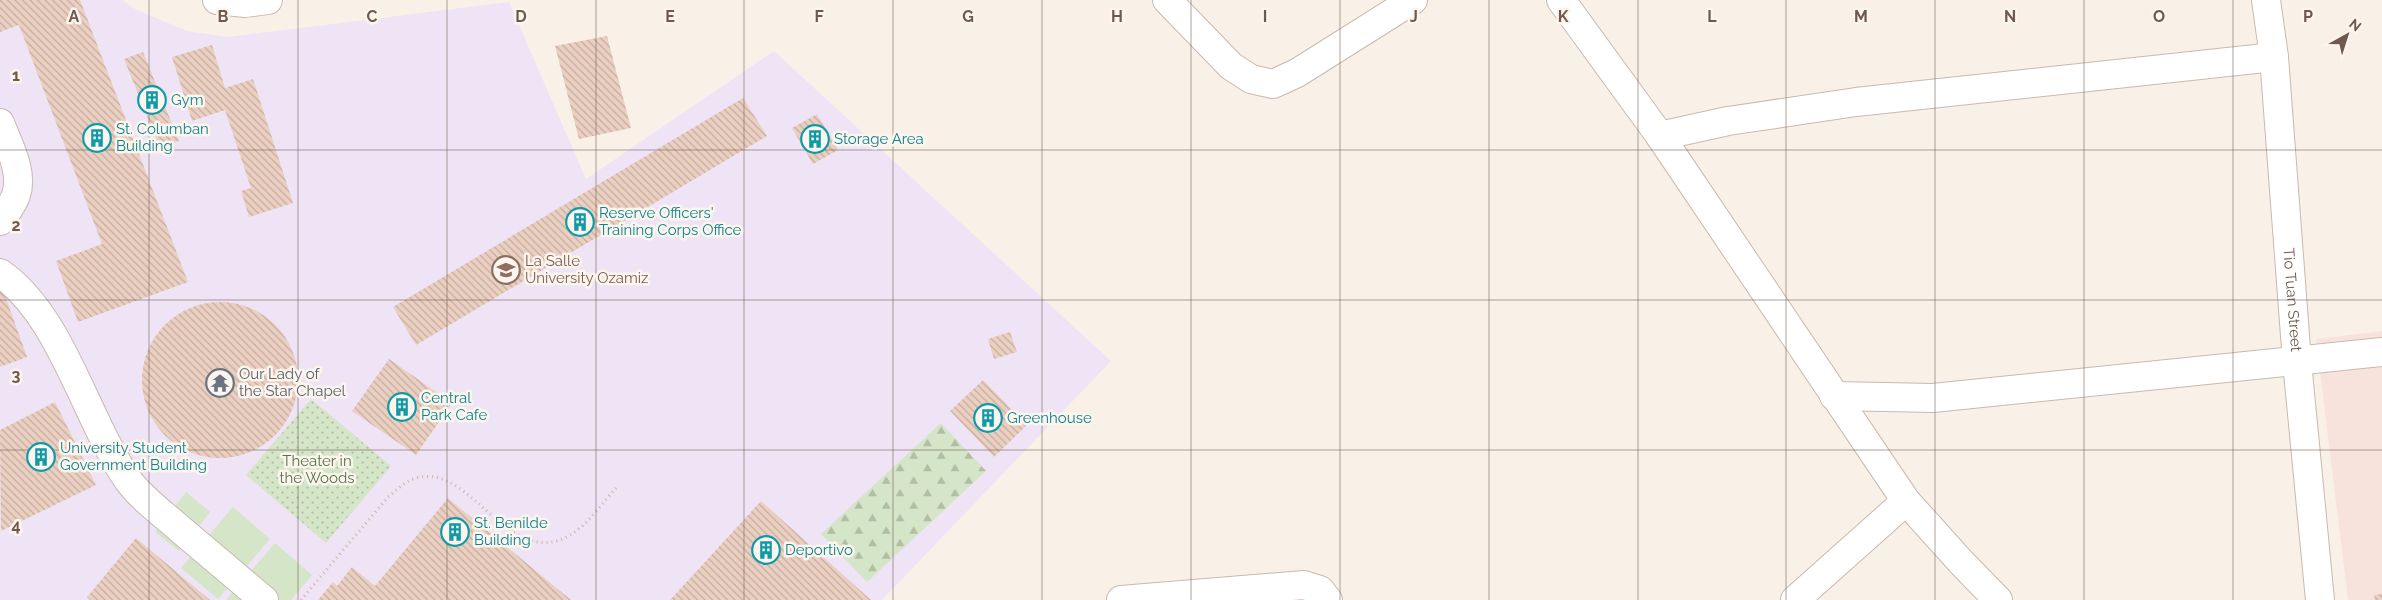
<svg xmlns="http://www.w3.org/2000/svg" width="2382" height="600" viewBox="0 0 2382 600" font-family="Raleway,sans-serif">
<defs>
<pattern id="forest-firs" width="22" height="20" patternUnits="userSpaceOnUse" patternTransform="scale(1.25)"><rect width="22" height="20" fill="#d5e5c7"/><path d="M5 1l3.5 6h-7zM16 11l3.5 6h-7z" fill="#b1bda4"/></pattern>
<pattern id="park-dots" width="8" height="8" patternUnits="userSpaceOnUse" patternTransform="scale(1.25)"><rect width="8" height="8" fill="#d5e5c7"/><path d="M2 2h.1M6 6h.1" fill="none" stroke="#b1bda4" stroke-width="1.8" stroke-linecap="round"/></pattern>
<pattern id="building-back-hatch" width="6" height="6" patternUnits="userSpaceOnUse" patternTransform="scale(1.25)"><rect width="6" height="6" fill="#ebd0c2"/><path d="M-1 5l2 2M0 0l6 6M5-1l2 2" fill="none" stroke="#c3aca0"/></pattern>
</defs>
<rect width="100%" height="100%" fill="#f9f1e7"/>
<polygon fill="#f8e3dc" points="2382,331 2382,600 2348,600 2316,339"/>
<polygon fill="#eee4f6" points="0,0 123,0 133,8 187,31 227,37 509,2 586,179 774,51 1111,361 882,600 0,600"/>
<g fill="#d5e5c7">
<polygon points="186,492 210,512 179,551 155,532"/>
<polygon points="233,507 270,539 218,599 181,568"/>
<polygon points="275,543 312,575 291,600 226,600"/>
</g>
<polygon fill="url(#forest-firs)" points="941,423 986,471 867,582 821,534"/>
<polygon fill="url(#park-dots)" points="311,399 391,466 326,543 246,475"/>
<g fill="url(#building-back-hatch)">
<polygon points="0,0 80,0 188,282 78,322 56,261 102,244 19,25 0,32"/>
<polygon points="607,36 631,128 579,139 555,46"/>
<polygon points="212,45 225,88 253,79 293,203 249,217 241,191 251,188 225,110 192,121 172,57"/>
<polygon points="143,52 179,141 160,148 124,59"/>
<polygon points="743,98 767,136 416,345 393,307"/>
<polygon points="817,114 838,150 813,164 792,128"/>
<polygon points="3,290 27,357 0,367 0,291"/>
<circle cx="220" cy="380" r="78"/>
<polygon points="1010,332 1017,352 994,359 988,339"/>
<polygon points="389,359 452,403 416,455 352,411"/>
<polygon points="983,380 1027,425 994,457 950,411"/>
<polygon points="55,402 96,485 1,531 0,430"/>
<polygon points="448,498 571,600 318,600 333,582 337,586 352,567 375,586"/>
<polygon points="761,501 871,600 670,600"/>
<polygon points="136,538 210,600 90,600 87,597"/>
<polygon points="2382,594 2382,600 2375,600 2374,595"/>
</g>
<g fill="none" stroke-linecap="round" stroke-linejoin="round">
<defs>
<g id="minor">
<polyline points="217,0 245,3 268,0"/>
<polyline points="1167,0 1231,66 1251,79 1273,84 1297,73 1413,0"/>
<polyline points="1561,0 1660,136 1906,501 1961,562 1998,600"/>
<path id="s1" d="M2266 0 2274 57 2297 362 2320 600"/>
<path d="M0 123C8 144 24 172 16 195 13 204 6 213 0 221"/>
<polyline points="1660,136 1728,121 1856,102 2274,57"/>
<path d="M0 273C62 316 85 418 128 480 142 499 163 514 180 529 208 553 236 576 264 600"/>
<polyline points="1834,396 1933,398 2382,352"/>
<polyline points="1121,600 1304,585 1320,590 1328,600"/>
<polyline points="1795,600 1906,501"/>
</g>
</defs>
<use href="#minor" stroke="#c9b9ae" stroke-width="30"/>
<path stroke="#d0b4a5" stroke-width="3" stroke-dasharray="1 4" stroke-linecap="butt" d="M301 600 388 497C397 490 405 481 416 478 472 462 508 572 570 535 588 525 602 503 616 488"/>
<use href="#minor" stroke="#fff" stroke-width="28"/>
</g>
<path fill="none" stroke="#6f594f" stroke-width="1" stroke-opacity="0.55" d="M149 0V600M298 0V600M447 0V600M596 0V600M744 0V600M893 0V600M1042 0V600M1191 0V600M1340 0V600M1489 0V600M1638 0V600M1786 0V600M1935 0V600M2084 0V600M2233 0V600M0 150H2382M0 300H2382M0 450H2382"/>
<defs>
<symbol id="building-ring" viewBox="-11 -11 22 22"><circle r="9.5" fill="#fcf5ed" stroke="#0f9aa8" stroke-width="1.5"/><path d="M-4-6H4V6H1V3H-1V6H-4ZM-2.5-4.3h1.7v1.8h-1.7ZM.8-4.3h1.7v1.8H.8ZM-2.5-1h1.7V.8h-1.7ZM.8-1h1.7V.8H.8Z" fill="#0f9aa8"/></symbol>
<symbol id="school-ring" viewBox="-11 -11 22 22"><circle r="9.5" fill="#fcf5ed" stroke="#8d6e63" stroke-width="1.5"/><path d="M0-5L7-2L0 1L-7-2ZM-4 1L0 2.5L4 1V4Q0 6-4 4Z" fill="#8d6e63"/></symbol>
<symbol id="temple-ring" viewBox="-11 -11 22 22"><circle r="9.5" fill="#fcf5ed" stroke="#6b7280" stroke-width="1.5"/><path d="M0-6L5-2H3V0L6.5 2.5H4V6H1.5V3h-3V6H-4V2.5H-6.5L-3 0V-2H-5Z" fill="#6b7280"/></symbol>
</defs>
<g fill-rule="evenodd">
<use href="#building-ring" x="136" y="84" width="32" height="32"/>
<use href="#building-ring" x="81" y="122" width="32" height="32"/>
<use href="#building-ring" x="799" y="123" width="32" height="32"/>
<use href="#building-ring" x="564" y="206" width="32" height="32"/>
<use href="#school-ring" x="490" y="254" width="32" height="32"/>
<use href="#temple-ring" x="204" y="367" width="32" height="32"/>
<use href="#building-ring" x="386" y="391" width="32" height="32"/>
<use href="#building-ring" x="972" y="402" width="32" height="32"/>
<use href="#building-ring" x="25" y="441" width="32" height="32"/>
<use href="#building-ring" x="439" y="516" width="32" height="32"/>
<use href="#building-ring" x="750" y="534" width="32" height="32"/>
</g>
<g text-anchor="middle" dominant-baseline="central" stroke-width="5" stroke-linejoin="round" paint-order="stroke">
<g font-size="15" fill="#0d838f" stroke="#fcf5ed" text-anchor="start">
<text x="171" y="100">Gym</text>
<text x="116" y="129">St. Columban<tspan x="116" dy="17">Building</tspan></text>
<text x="834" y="139">Storage Area</text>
<text x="599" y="213">Reserve Officers'<tspan x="599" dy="17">Training Corps Office</tspan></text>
<text x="421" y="398">Central<tspan x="421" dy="17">Park Cafe</tspan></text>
<text x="1007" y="418">Greenhouse</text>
<text x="60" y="448">University Student<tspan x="60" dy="17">Government Building</tspan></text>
<text x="474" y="523">St. Benilde<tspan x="474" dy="17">Building</tspan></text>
<text x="785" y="550">Deportivo</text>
</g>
<g font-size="15" fill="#785e54" stroke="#fcf5ed" text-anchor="start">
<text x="525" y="261">La Salle<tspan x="525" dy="17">University Ozamiz</tspan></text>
</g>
<g font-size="15" fill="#6f594f" stroke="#fcf5ed">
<text stroke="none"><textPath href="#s1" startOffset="301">Tio Tuan Street</textPath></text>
</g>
<g font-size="15" fill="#5b616d" stroke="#fcf5ed" text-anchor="start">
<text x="239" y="374">Our Lady of<tspan x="239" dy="17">the Star Chapel</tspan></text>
</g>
<g font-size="15" fill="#577449" stroke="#fcf5ed">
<text x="317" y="461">Theater in<tspan x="317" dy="17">the Woods</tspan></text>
</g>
</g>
<g font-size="16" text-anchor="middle" font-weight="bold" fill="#6f594f" stroke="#fcf5ed" stroke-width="5" stroke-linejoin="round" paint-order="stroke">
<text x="74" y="22">A</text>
<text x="223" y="22">B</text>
<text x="372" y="22">C</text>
<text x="521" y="22">D</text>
<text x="670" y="22">E</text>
<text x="819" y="22">F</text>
<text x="968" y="22">G</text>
<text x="1117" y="22">H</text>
<text x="1265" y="22">I</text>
<text x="1414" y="22">J</text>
<text x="1563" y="22">K</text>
<text x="1712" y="22">L</text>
<text x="1861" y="22">M</text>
<text x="2010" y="22">N</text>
<text x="2159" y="22">O</text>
<text x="2308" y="22">P</text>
<text x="16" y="81">1</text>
<text x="16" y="231">2</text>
<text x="16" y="381">3</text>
<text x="16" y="531">4</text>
</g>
<g transform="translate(2347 35) rotate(39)" stroke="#fcf5ed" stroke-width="4" paint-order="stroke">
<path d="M0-4L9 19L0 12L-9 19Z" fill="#6f594f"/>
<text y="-8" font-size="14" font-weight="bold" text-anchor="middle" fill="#6f594f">N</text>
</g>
</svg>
